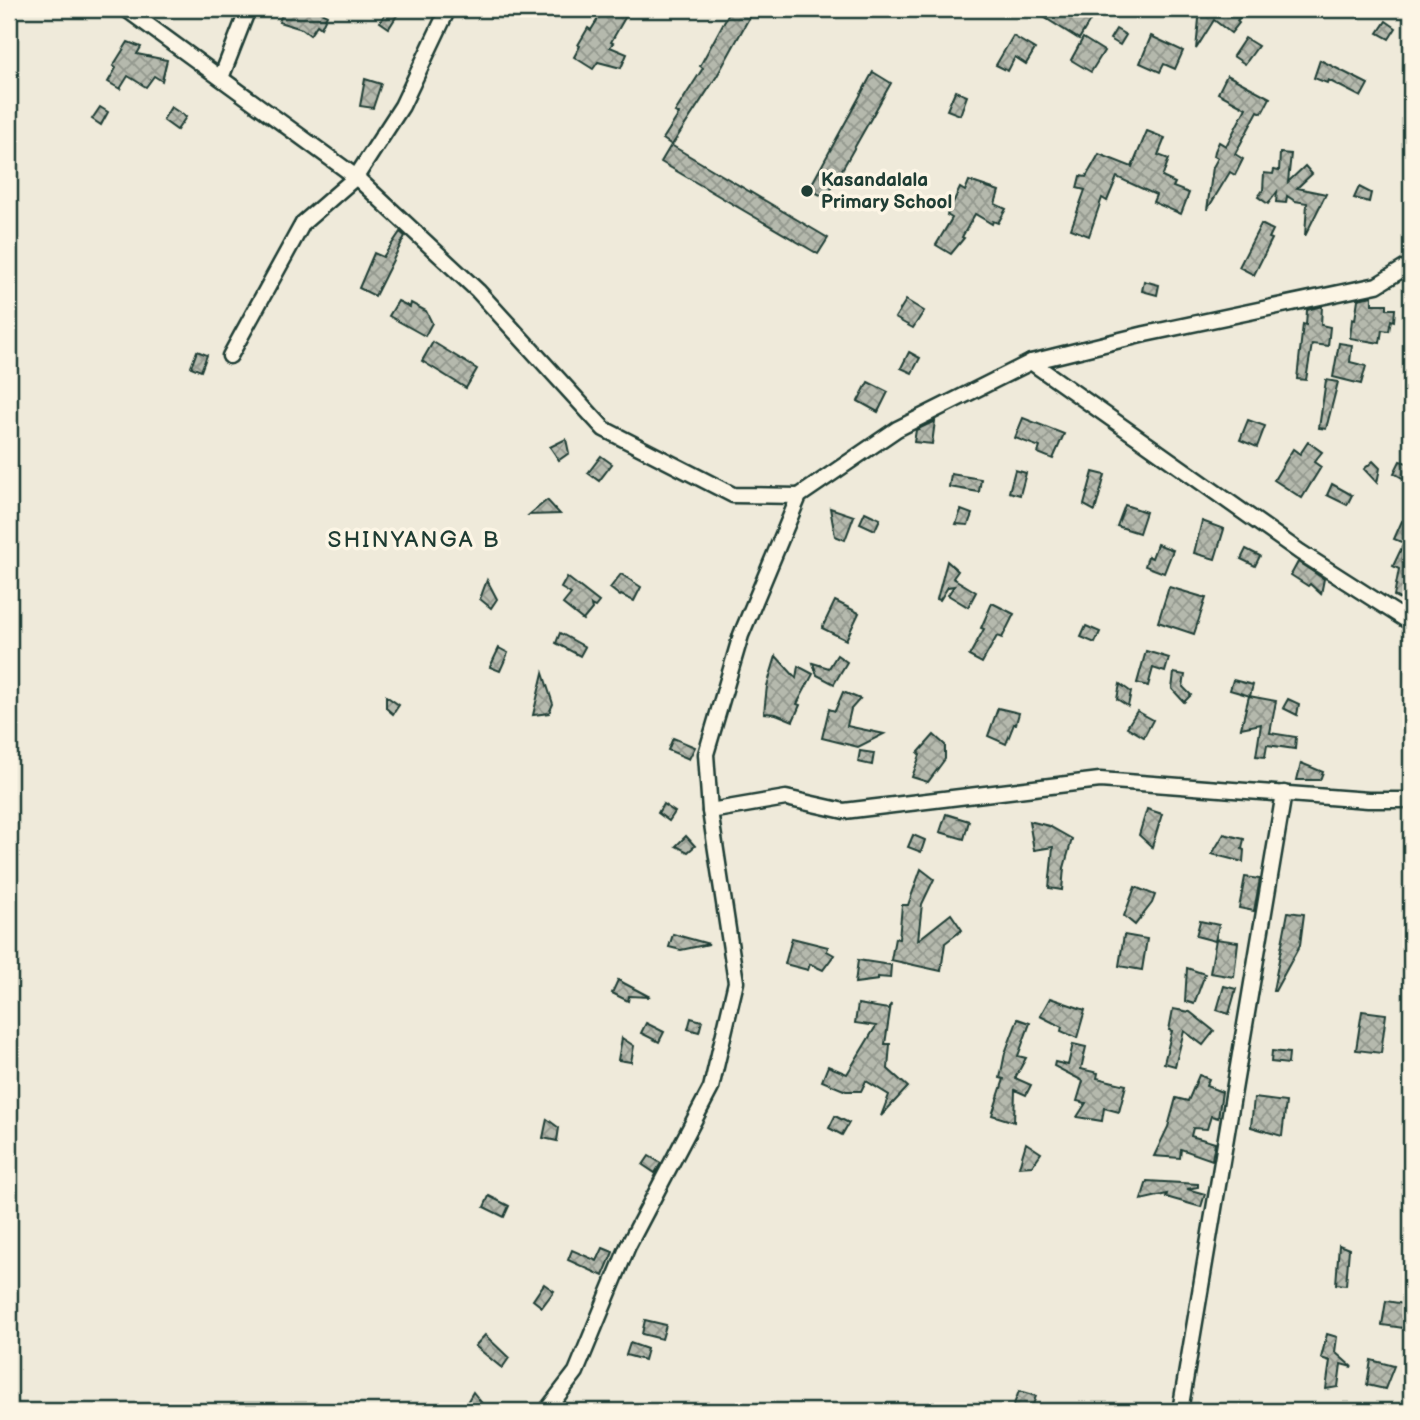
<svg xmlns="http://www.w3.org/2000/svg" width="1420" height="1420" viewBox="0 0 1420 1420" font-family="'Balsamiq Sans',sans-serif">
<defs>
<pattern id="building-cross-hatch" width="8" height="8" patternUnits="userSpaceOnUse" patternTransform="scale(1.75)"><rect width="8" height="8" fill="#b5b9ad"/><path d="M0 0l8 8M0 8l8-8" fill="none" stroke="#93988e"/></pattern>
</defs>
<rect width="100%" height="100%" fill="#efeada"/>
<filter id="ink" filterUnits="userSpaceOnUse"><feTurbulence type="fractalNoise" baseFrequency=".0143" numOctaves="2"/><feDisplacementMap in="SourceGraphic" scale="14" xChannelSelector="R" yChannelSelector="G"/><feConvolveMatrix kernelMatrix="1 2 1 2 8 2 1 2 1" color-interpolation-filters="sRGB"/></filter>
<g filter="url(#ink)">
<g fill="url(#building-cross-hatch)" stroke="#1f3d34" stroke-width="2">
<polygon points="284,9 315,9 327,15 321,28 317,25 310,35 302,29 279,22"/>
<polygon points="388,9 401,9 389,28 380,22"/>
<polygon points="604,9 630,9 611,42 613,43 610,47 627,54 621,68 598,62 593,69 574,57 580,46 578,45 588,28 591,30"/>
<polygon points="731,9 754,9 717,76 672,145 663,139 679,114 675,112 703,68 700,66"/>
<polygon points="1031,9 1097,9 1079,39"/>
<polygon points="1200,9 1233,9 1242,14 1237,21 1239,23 1231,33 1214,20 1196,49"/>
<polygon points="1386,21 1396,28 1389,39 1378,33"/>
<polygon points="1116,29 1126,35 1120,45 1110,39"/>
<polygon points="1013,36 1035,49 1026,64 1015,57 1008,71 996,65"/>
<polygon points="1151,36 1183,51 1175,69 1164,64 1160,72 1140,63"/>
<polygon points="1083,38 1104,51 1091,72 1071,60"/>
<polygon points="1245,38 1258,46 1245,64 1233,56"/>
<polygon points="128,42 141,47 137,54 167,60 162,81 154,76 146,87 128,76 120,89 108,82 116,68 113,66"/>
<polygon points="1320,60 1368,84 1361,97 1328,80 1327,83 1314,78"/>
<polygon points="873,72 891,83 826,198 809,189"/>
<polygon points="1227,75 1270,98 1262,113 1258,111 1235,154 1243,159 1235,175 1230,172 1207,210 1213,167 1218,158 1214,156 1215,151 1219,142 1226,146 1246,108 1218,93"/>
<polygon points="365,79 381,84 373,108 360,106"/>
<polygon points="955,91 967,96 960,115 947,110"/>
<polygon points="100,107 108,112 101,125 92,119"/>
<polygon points="171,107 186,117 177,130 163,120"/>
<polygon points="1147,131 1165,138 1158,155 1169,159 1162,177 1175,183 1173,187 1189,193 1181,214 1153,202 1156,195 1117,177 1107,201 1102,198 1089,236 1071,229 1085,190 1077,188 1080,176 1086,177 1099,154 1132,167"/>
<polygon points="671,145 828,238 818,254 661,162"/>
<polygon points="1280,153 1291,154 1288,182 1305,166 1312,174 1297,188 1326,194 1305,236 1307,203 1295,201 1287,196 1286,203 1276,202 1277,192 1268,204 1258,197 1263,190 1264,173 1273,174 1274,170 1279,171"/>
<polygon points="969,181 999,191 995,204 1006,209 998,223 993,221 992,224 975,214 962,237 964,238 951,254 936,245 952,218 947,215 960,188 965,191"/>
<polygon points="1359,187 1371,193 1369,202 1354,198"/>
<polygon points="1261,224 1273,230 1269,238 1272,239 1254,275 1239,267"/>
<polygon points="400,232 405,236 375,296 359,288 374,253 383,257"/>
<polygon points="1144,281 1159,285 1157,295 1142,291"/>
<polygon points="1372,296 1372,304 1387,304 1387,309 1395,309 1394,321 1391,320 1389,331 1382,330 1380,343 1350,338 1352,319 1355,320 1358,299"/>
<polygon points="906,300 924,311 913,328 895,318"/>
<polygon points="398,301 410,307 411,303 426,311 432,323 425,336 389,316"/>
<polygon points="1322,306 1321,325 1330,327 1328,346 1312,344 1306,380 1297,379 1303,324 1306,325 1307,310"/>
<polygon points="433,342 477,369 466,388 422,361"/>
<polygon points="1339,343 1352,345 1350,362 1366,366 1361,384 1333,377"/>
<polygon points="197,351 207,355 201,371 191,367"/>
<polygon points="909,352 920,358 912,373 901,368"/>
<polygon points="1326,380 1338,382 1326,429 1319,428"/>
<polygon points="868,382 888,392 878,412 858,401"/>
<polygon points="1023,418 1064,434 1053,459 1038,453 1040,447 1015,438"/>
<polygon points="1248,420 1265,426 1257,447 1240,440"/>
<polygon points="935,421 932,444 914,442 916,430"/>
<polygon points="566,439 569,453 559,460 550,447"/>
<polygon points="1308,442 1322,452 1314,462 1321,467 1302,498 1274,480 1293,449 1300,454"/>
<polygon points="601,456 612,464 599,481 588,473"/>
<polygon points="1373,461 1380,468 1377,483 1364,469"/>
<polygon points="1400,461 1411,464 1411,483 1394,473"/>
<polygon points="1015,470 1026,473 1020,495 1009,492"/>
<polygon points="1093,472 1105,475 1095,511 1084,505"/>
<polygon points="951,474 981,479 979,492 949,487"/>
<polygon points="1332,484 1352,495 1347,505 1327,495"/>
<polygon points="547,500 560,514 529,515"/>
<polygon points="1125,505 1146,512 1139,533 1117,526"/>
<polygon points="830,508 854,516 845,540 835,536"/>
<polygon points="961,510 972,514 968,525 956,524"/>
<polygon points="865,512 880,519 875,530 860,523"/>
<polygon points="1202,521 1224,529 1215,559 1194,553"/>
<polygon points="1402,521 1411,526 1411,605 1394,596 1399,569 1393,566 1404,543 1394,539"/>
<polygon points="1157,544 1173,550 1164,573 1145,566 1148,556 1152,558"/>
<polygon points="1246,549 1260,556 1255,566 1241,559"/>
<polygon points="947,561 958,571 953,578 976,592 968,607 948,595 954,586 948,587 940,600 937,599"/>
<polygon points="1298,562 1324,579 1321,594 1310,584 1308,586 1291,575"/>
<polygon points="621,574 641,587 634,601 621,595 620,596 610,588"/>
<polygon points="567,577 599,602 595,607 591,605 592,609 583,620 563,604 571,594 561,588"/>
<polygon points="487,580 497,599 491,608 480,599"/>
<polygon points="1169,587 1206,598 1194,634 1158,622"/>
<polygon points="835,601 859,613 846,640 822,628"/>
<polygon points="992,603 1014,614 1002,638 997,636 982,663 969,656 984,629 981,628"/>
<polygon points="1086,626 1100,632 1095,643 1081,637"/>
<polygon points="560,633 585,647 580,656 556,643"/>
<polygon points="499,648 508,653 500,671 490,667"/>
<polygon points="1146,651 1169,658 1165,672 1153,668 1148,686 1137,683"/>
<polygon points="837,655 847,662 834,684 817,675 813,663 829,668"/>
<polygon points="776,656 796,678 798,666 813,674 797,704 800,705 793,721 776,714 764,713 767,686"/>
<polygon points="543,673 553,704 549,713 533,715"/>
<polygon points="1174,673 1185,675 1183,687 1191,695 1184,702 1172,689"/>
<polygon points="1233,680 1253,685 1250,696 1230,690"/>
<polygon points="1120,684 1131,692 1128,706 1117,699"/>
<polygon points="843,692 860,699 851,709 847,726 884,734 858,747 822,738 829,709 835,711"/>
<polygon points="386,696 399,705 393,714 386,708"/>
<polygon points="1249,696 1276,701 1270,733 1296,737 1295,749 1267,745 1265,757 1256,756 1261,724 1241,728"/>
<polygon points="1288,699 1299,704 1297,715 1283,708"/>
<polygon points="998,708 1019,713 1016,724 1014,724 1006,744 988,736"/>
<polygon points="1137,711 1153,720 1144,737 1127,727"/>
<polygon points="934,735 945,745 945,759 928,782 912,777 920,755 918,753"/>
<polygon points="673,738 695,747 689,759 668,750"/>
<polygon points="860,751 874,753 872,765 858,762"/>
<polygon points="1301,763 1323,772 1320,780 1297,780"/>
<polygon points="663,804 675,812 669,821 658,813"/>
<polygon points="1147,809 1162,814 1152,847 1139,835"/>
<polygon points="946,814 969,821 964,839 940,832"/>
<polygon points="1029,821 1049,826 1072,839 1064,868 1062,890 1049,888 1053,847 1034,850"/>
<polygon points="1224,834 1244,839 1242,849 1244,850 1243,862 1212,854"/>
<polygon points="913,835 925,840 921,852 908,847"/>
<polygon points="686,836 695,846 688,852 676,846"/>
<polygon points="921,869 934,879 922,904 918,940 951,914 962,930 945,943 941,971 891,960 895,938 899,939 902,905 908,905"/>
<polygon points="1245,877 1260,879 1254,911 1239,908"/>
<polygon points="1135,887 1155,895 1152,903 1135,925 1124,916"/>
<polygon points="1288,912 1304,914 1300,945 1275,991 1273,991"/>
<polygon points="1200,921 1219,925 1215,941 1196,936"/>
<polygon points="673,934 709,944 681,950 669,947"/>
<polygon points="1124,935 1147,939 1142,970 1119,966"/>
<polygon points="792,938 828,947 827,951 834,955 823,970 810,964 808,970 785,964"/>
<polygon points="1216,939 1238,942 1234,977 1210,973"/>
<polygon points="858,960 891,965 890,978 878,977 878,980 855,983"/>
<polygon points="1187,968 1205,974 1194,1004 1185,1001"/>
<polygon points="618,980 650,997 629,996 628,1001 612,993"/>
<polygon points="1224,986 1236,989 1229,1014 1217,1010"/>
<polygon points="1050,998 1085,1010 1077,1038 1061,1031 1062,1027 1040,1016"/>
<polygon points="858,1004 888,1009 891,1004 885,1044 890,1044 888,1069 908,1087 881,1116 889,1095 866,1081 861,1091 846,1091 822,1081 828,1066 847,1074 876,1026 855,1023"/>
<polygon points="1173,1009 1190,1012 1214,1031 1203,1045 1184,1031 1175,1066 1164,1063 1172,1031 1169,1030"/>
<polygon points="1362,1011 1386,1014 1381,1053 1356,1050"/>
<polygon points="691,1018 702,1021 699,1032 688,1029"/>
<polygon points="1018,1019 1030,1023 1018,1056 1026,1058 1015,1078 1031,1085 1026,1095 1015,1090 1014,1122 992,1115 1004,1079 1000,1078 1005,1053"/>
<polygon points="646,1023 664,1032 659,1042 641,1033"/>
<polygon points="622,1038 634,1046 631,1062 618,1060"/>
<polygon points="1073,1044 1086,1047 1081,1069 1098,1073 1097,1078 1126,1085 1119,1112 1104,1108 1102,1121 1077,1117 1086,1103 1077,1101 1083,1081 1054,1066 1055,1062 1068,1065"/>
<polygon points="1272,1051 1289,1053 1288,1064 1271,1062"/>
<polygon points="1199,1075 1209,1079 1206,1086 1222,1092 1218,1118 1211,1116 1207,1129 1193,1128 1191,1136 1215,1143 1212,1160 1181,1149 1180,1158 1154,1156 1168,1127 1176,1098 1188,1101"/>
<polygon points="1254,1098 1286,1102 1282,1136 1251,1127"/>
<polygon points="835,1116 849,1123 842,1135 829,1128"/>
<polygon points="547,1119 559,1128 557,1141 543,1138"/>
<polygon points="1026,1143 1041,1153 1032,1166 1019,1167"/>
<polygon points="649,1156 661,1163 655,1173 643,1165"/>
<polygon points="1147,1181 1198,1184 1198,1187 1187,1189 1205,1194 1201,1207 1166,1197 1167,1194 1141,1200"/>
<polygon points="489,1196 509,1206 504,1217 484,1207"/>
<polygon points="1339,1245 1349,1249 1346,1285 1336,1284"/>
<polygon points="603,1248 613,1252 603,1276 568,1260 572,1250 597,1261"/>
<polygon points="544,1284 554,1291 542,1307 533,1300"/>
<polygon points="1386,1301 1411,1305 1411,1329 1382,1325"/>
<polygon points="645,1320 666,1325 662,1339 642,1334"/>
<polygon points="1327,1334 1337,1337 1335,1352 1352,1367 1341,1364 1338,1387 1326,1389 1330,1361 1321,1358"/>
<polygon points="485,1335 509,1358 502,1368 475,1346"/>
<polygon points="630,1343 647,1349 644,1360 626,1355"/>
<polygon points="1371,1360 1394,1366 1385,1389 1367,1385"/>
<polygon points="1019,1391 1036,1396 1031,1411 1013,1407"/>
<polygon points="473,1392 488,1411 462,1411"/>
</g>
<g fill="none" stroke-linecap="round" stroke-linejoin="round">
<defs>
<g id="minor">
<polyline points="126,9 356,177 478,291 604,429 733,495 799,496"/>
<polyline points="221,78 248,9"/>
<polyline points="230,356 303,223 356,177 402,106 448,9"/>
<polyline points="1031,362 1300,552 1411,623"/>
<polyline points="710,811 786,798 844,811 1100,780 1368,800 1411,800"/>
<polyline points="546,1411 576,1372 628,1246 711,1088 736,982 710,811 706,754 741,635 799,496 897,429 1031,362 1145,334 1377,285 1411,264"/>
<polyline points="1180,1411 1284,793"/>
</g>
</defs>
<use href="#minor" stroke="#1f3d34" stroke-width="19"/>
<use href="#minor" stroke="#fcf5e5" stroke-width="14"/>
</g>
</g>
<circle fill="#1f3d34" stroke="#fcf5e5" stroke-width="2.5" cx="807" cy="191" r="7"/>
<g text-anchor="middle" dominant-baseline="central" stroke-width="7" stroke-linejoin="round" paint-order="stroke">
<g font-size="19" font-weight="bold" fill="#1f3d34" stroke="#fcf5e5" text-anchor="start">
<text x="821" y="180">Kasandalala<tspan x="821" dy="22">Primary School</tspan></text>
</g>
<g font-size="23" letter-spacing="2" fill="#1f3d34" stroke="#fcf5e5">
<text x="414" y="540">SHINYANGA B</text>
</g>
</g>
<rect width="1420" height="1420" fill="none" stroke="#fcf5e5" stroke-width="35"/>
<rect x="18" y="18" width="1385" height="1385" fill="none" stroke="#1f3d34" stroke-width="2.5" filter="url(#ink)"/>
</svg>
